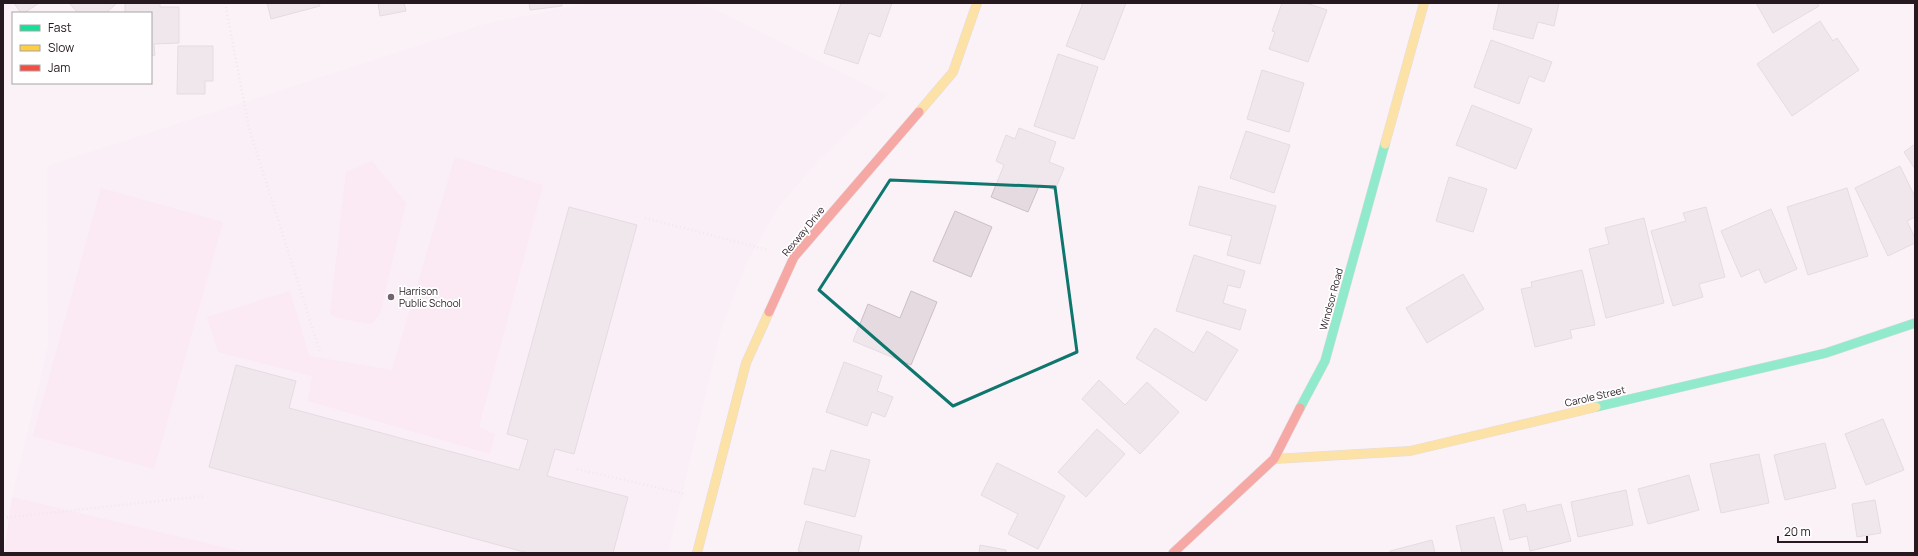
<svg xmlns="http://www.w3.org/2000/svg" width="1918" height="556" viewBox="0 0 1918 556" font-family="Manrope,sans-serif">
<rect width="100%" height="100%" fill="#faf2f7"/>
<polygon fill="#fdeaf5" points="592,3 688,3 713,8 887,95 818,161 779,206 746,264 721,330 668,553 249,553 12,497 48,346 47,166 488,23"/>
<g fill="#fdddef">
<polygon points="455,157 543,185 479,427 495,434 490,454 308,401 312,376 218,352 207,317 290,291 309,356 392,370"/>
<polygon points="372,161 406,203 380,314 371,324 338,318 330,314 346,172"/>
<polygon points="101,188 223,222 154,469 33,436"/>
<polygon points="12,497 249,553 4,553"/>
</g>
<g fill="#e4dae0" stroke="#cbc0c7">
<polygon points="14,3 39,3 24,13 21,13"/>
<polygon points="69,3 117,3 106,13 78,13"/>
<polygon points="125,3 160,3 160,7 179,7 179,43 154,44 155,55 151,56 151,13 125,13"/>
<polygon points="267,3 319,3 320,6 271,19"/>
<polygon points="378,3 404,3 406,11 380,16"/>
<polygon points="529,3 562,3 562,6 530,10"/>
<polygon points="841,3 892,3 880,37 869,33 858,64 824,53"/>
<polygon points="1083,3 1126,3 1104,60 1066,46"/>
<polygon points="1282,3 1306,3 1327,10 1308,62 1269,49 1275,32 1272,31"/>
<polygon points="1499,3 1559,3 1554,26 1538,22 1533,39 1493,29"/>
<polygon points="1756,3 1817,3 1819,6 1773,33"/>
<polygon points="1820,21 1833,41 1837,38 1859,70 1792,116 1757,64"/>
<polygon points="1491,40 1552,62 1544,82 1529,76 1519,104 1474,87"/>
<polygon points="178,46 213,46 213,81 205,81 205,94 177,94"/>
<polygon points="1058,54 1098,67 1074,139 1034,126"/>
<polygon points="1262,70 1304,83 1289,132 1247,119"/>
<polygon points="1472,105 1532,129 1516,169 1456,145"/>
<polygon points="1019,128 1056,142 1049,162 1064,168 1055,190 1040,184 1028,212 991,197 1004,165 996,161 1006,135 1015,139"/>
<polygon points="1246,131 1290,145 1274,193 1230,178"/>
<polygon points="1915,144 1915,169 1904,152"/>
<polygon points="1900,166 1915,197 1915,217 1907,221 1915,238 1915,243 1888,256 1855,188"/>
<polygon points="1449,177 1487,189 1473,232 1436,221"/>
<polygon points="1199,186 1276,206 1260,264 1227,255 1232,236 1189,225"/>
<polygon points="1847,188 1868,256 1808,275 1787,207"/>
<polygon points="569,207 637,225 574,454 555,449 547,476 628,497 613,553 528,553 209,467 236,365 296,381 289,408 519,470 528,440 507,434"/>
<polygon points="1706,207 1725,277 1699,284 1703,297 1673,306 1651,231 1686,221 1683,213"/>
<polygon points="1771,209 1797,269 1765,283 1759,269 1741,277 1721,231"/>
<polygon points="955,211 992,227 971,277 933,261"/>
<polygon points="1644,218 1664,303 1606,318 1589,249 1609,244 1605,228"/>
<polygon points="1194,255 1245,271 1240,288 1228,285 1223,303 1246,310 1240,330 1176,311"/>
<polygon points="1582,270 1595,325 1570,330 1572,338 1535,347 1521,289 1532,287 1531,282"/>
<polygon points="1463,274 1484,309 1427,343 1406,308"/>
<polygon points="911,291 937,302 911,365 853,341 868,304 900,318"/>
<polygon points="1155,328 1194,353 1207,331 1238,350 1206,401 1136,358"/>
<polygon points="844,362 882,376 877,391 893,397 885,417 872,412 867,426 826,412"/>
<polygon points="1099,380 1125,405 1147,382 1179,412 1140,454 1082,399"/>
<polygon points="1883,419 1904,470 1866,485 1845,434"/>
<polygon points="1097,429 1125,454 1086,497 1058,472"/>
<polygon points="1825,443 1836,488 1785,500 1774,455"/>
<polygon points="831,450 870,460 855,517 804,504 813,468 825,471"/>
<polygon points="1759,454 1769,503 1721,513 1710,464"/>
<polygon points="997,463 1065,496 1038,549 1008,534 1018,514 981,495"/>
<polygon points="1689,475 1699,510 1648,524 1638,489"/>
<polygon points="1626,490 1633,525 1578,537 1571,502"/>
<polygon points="1875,500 1881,533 1857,537 1852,504"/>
<polygon points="1525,504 1527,512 1561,504 1571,541 1530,551 1527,536 1510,540 1503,510"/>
<polygon points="1494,517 1503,553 1462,553 1456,526"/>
<polygon points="806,521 862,536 858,553 805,553 798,551"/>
<polygon points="1432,540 1435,553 1390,553 1390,551"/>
<polygon points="980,545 1006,550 1006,553 979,553"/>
</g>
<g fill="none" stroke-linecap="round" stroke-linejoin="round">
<defs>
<g id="fast">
<polyline points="1596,407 1826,353 1915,323"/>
<polyline points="1300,408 1325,361 1385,144"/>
</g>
<g id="slow">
<polyline points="919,112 953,72 977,3"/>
<polyline points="1385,144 1424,3"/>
<polyline points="1274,459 1410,451 1596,407"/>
<polyline points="697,553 746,363 769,312"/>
</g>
<g id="jam">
<polyline points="769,312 794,257 919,112"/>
<polyline points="1173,553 1274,459 1300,408"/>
</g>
</defs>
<use href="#fast" stroke="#cbc0c7" stroke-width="10"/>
<use href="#slow" stroke="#cbc0c7" stroke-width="10"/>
<use href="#jam" stroke="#cbc0c7" stroke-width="10"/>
<g stroke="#dfddde" stroke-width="2.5" stroke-dasharray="1 3" stroke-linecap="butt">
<polyline points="225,3 249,128 320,352"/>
<polyline points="645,218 768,250"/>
<polyline points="577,469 685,494"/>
<polyline points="3,518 204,496"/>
</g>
<use href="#fast" stroke="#16e098" stroke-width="9"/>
<use href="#slow" stroke="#ffcf43" stroke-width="9"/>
<use href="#jam" stroke="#f24e42" stroke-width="9"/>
</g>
<path d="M0 0H1918V556H0ZM890 180 1055 187 1077 352 953 406 819 290Z" fill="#faf2f7" fill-opacity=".55" fill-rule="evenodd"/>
<path fill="none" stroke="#0f766e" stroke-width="3" stroke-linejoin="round" d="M890 180 1055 187 1077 352 953 406 819 290Z"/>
<circle fill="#70656b" stroke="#fff" stroke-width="1.5" cx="391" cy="297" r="4"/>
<g text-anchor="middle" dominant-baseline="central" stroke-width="3.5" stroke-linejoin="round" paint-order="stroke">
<g font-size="10" fill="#261920" stroke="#fff">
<text transform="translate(803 231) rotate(-51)">Rexway Drive</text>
<text transform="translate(1331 299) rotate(-75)">Windsor Road</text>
<text transform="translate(1595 396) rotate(-13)">Carole Street</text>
</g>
<g font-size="10" fill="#261920" stroke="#fff" text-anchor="start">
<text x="399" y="291">Harrison<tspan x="399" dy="12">Public School</tspan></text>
</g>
</g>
<rect width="1918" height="556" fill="none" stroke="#261920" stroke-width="8"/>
<rect x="12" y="12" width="140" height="72" fill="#ffffff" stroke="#a8a3a6"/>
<rect x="20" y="25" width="20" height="6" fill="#16e098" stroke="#a8a3a6"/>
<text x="48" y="32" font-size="12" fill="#261920">Fast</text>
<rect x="20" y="45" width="20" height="6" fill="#ffcf43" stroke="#a8a3a6"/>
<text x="48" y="52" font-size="12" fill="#261920">Slow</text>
<rect x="20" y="65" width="20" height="6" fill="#f24e42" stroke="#a8a3a6"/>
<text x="48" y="72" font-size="12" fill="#261920">Jam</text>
<path d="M1778 536v6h89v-6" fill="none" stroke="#261920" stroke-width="2"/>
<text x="1784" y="536" font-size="12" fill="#261920" stroke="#ffffff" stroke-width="3" paint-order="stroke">20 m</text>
</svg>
